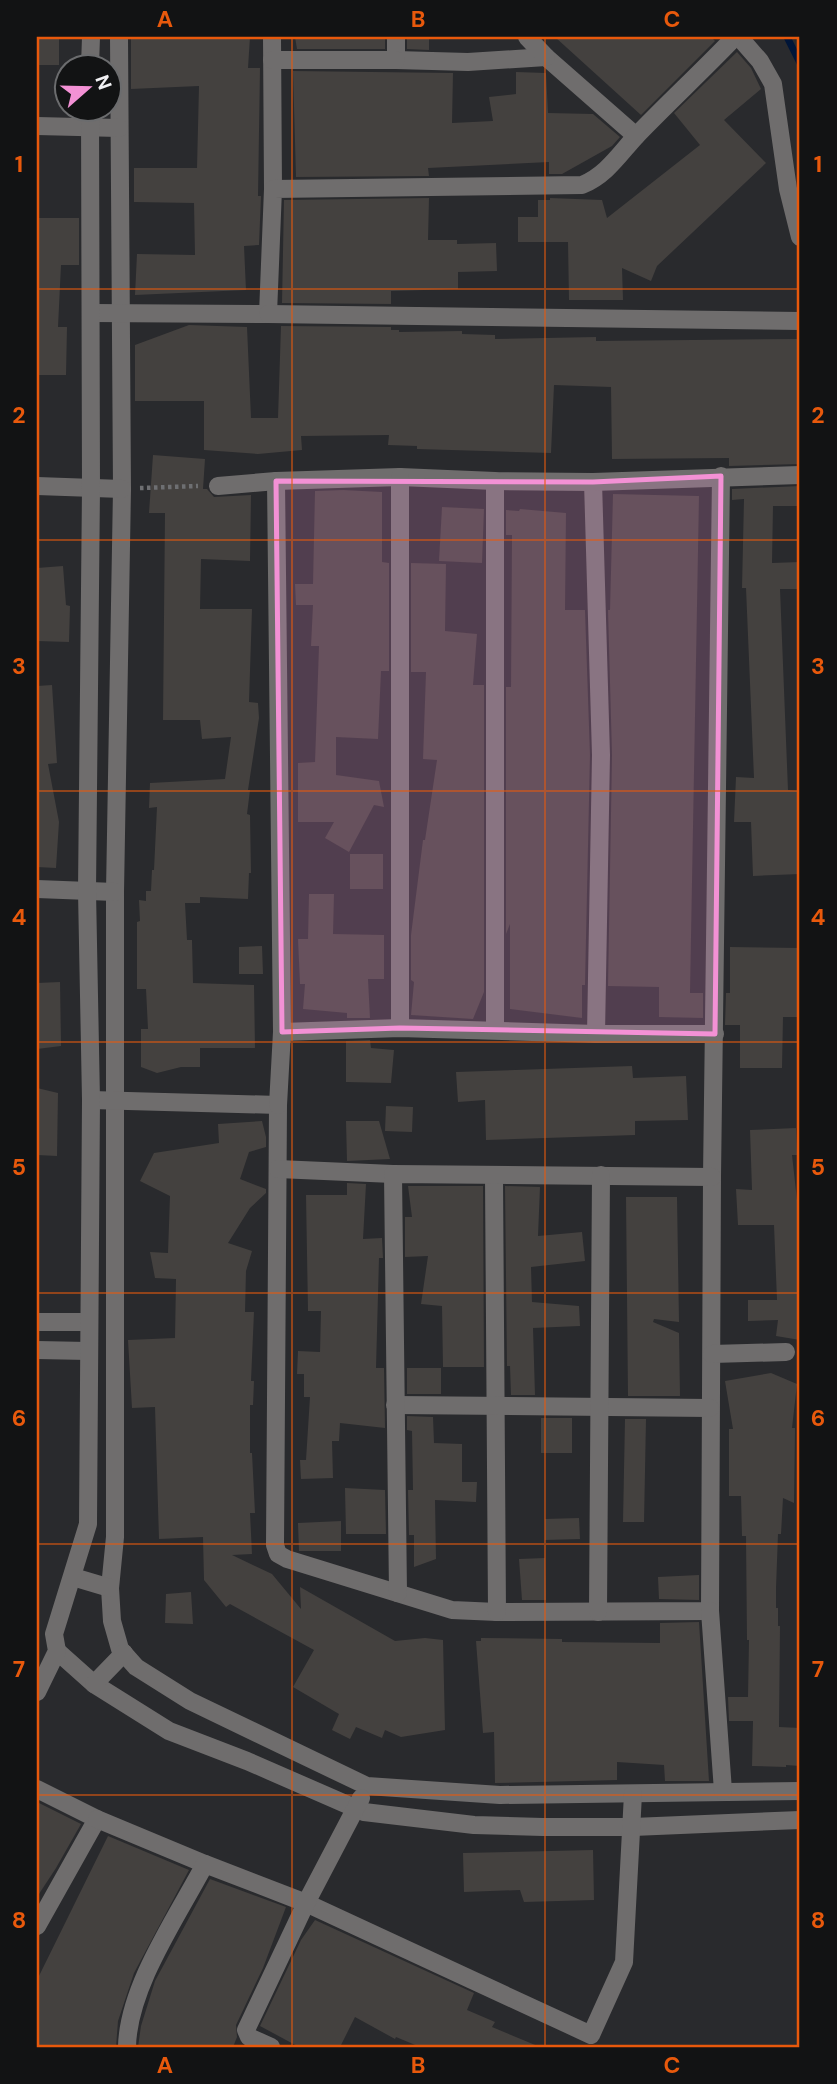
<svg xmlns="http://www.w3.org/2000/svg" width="837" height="2084" viewBox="0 0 837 2084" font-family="'DM Sans',sans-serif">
<rect width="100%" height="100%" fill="#292a2d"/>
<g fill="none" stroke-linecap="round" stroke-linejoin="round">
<polyline stroke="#001538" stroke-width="7" points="787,37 800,63"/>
</g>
<g fill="#44413f">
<rect x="37" y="37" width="22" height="28"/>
<polygon points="131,37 250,37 248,68 260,68 258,196 261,196 259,245 244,246 246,290 135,295 137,254 195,255 194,203 134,202 134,168 197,168 199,86 131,89"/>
<polygon points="295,37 385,37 385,49 297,49"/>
<polygon points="407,37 429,37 429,50 407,49"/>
<polygon points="555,37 711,37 715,41 641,115"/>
<polygon points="737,52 751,68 761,89 724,120 766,163 657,266 651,281 622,268 623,300 569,300 568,242 518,242 518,217 538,217 538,200 550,200 550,198 602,200 607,218 700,145 674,113"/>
<polygon points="293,71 453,73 452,123 493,121 489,97 516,94 516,72 546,73 548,113 593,114 620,137 612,146 562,174 549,174 549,162 428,168 429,176 296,177"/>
<polygon points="429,198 428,240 457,240 457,244 496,243 497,271 458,272 458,289 391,291 391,304 282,303 284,200"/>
<polygon points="37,218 79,218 79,265 61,265 58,327 67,327 66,375 37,375"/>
<polygon points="189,325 247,327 251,418 278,418 281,326 391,327 391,330 399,330 399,332 462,331 462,334 495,335 495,339 596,337 596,341 800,339 800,464 729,466 729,458 612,459 611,387 554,385 551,453 417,449 417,446 388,445 389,435 301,436 302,450 258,454 204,450 204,401 135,401 135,345"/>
<polygon points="153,455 205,459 203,489 207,489 214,497 251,495 250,561 201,559 200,609 252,609 249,702 258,703 259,718 248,790 250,790 247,814 250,815 251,873 249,873 248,899 200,897 200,903 185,903 187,940 192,940 193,983 254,985 255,1048 200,1048 200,1067 181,1067 157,1073 141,1067 141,1029 148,1029 146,989 137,989 137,922 140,921 139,900 146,901 146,891 151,891 152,870 154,870 157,807 149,808 150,783 225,779 231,737 202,739 200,720 163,720 165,513 149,513"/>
<polygon points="800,486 800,506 773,506 772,563 800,562 800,589 780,589 788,790 800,791 800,874 753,876 751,822 734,822 736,777 754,778 746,588 742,588 744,499 732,500 732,489"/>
<polygon points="343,490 382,492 382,562 389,563 389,671 381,671 378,739 336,737 336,775 379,781 384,807 374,805 349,852 325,838 334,822 298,822 298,763 315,762 319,646 311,646 313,605 296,605 295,584 313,584 315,491"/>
<polygon points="613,494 699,496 690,993 703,993 703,1018 659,1017 659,987 608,986 612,755 608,610 610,610"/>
<polygon points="442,507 484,509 482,563 439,561"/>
<polygon points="520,509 566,513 565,610 585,610 590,755 585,985 582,985 582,1018 510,1009 510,924 506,934 506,687 511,687 512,535 506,535 506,510 519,511"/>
<polygon points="411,563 446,564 445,631 477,634 473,685 484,685 484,992 473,1019 411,1015 414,982 411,980 411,935 423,840 425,840 437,760 423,759 426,672 411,672"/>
<polygon points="63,566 66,605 70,606 69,642 37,641 37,568"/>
<polygon points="52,685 57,763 48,764 59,822 56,868 37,867 37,686"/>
<rect x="350" y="854" width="33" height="35"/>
<polygon points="309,894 334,894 333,934 384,935 384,979 368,979 370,1018 347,1018 347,1013 303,1009 305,984 300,984 298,939 308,939"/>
<polygon points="262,946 263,974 239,974 239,947"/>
<polygon points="730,947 800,948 800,1017 783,1017 782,1068 740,1068 740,1025 725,1025 726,993 730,993"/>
<polygon points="60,982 61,1046 37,1049 37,983"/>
<polygon points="370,1040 371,1048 394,1050 391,1083 346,1082 346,1041"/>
<polygon points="632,1066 633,1078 686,1076 688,1120 635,1121 635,1135 486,1140 485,1100 458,1102 456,1072"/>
<polygon points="37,1088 58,1093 57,1156 37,1155"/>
<polygon points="386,1106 413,1107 412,1132 385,1131"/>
<polygon points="262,1121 266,1137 266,1147 249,1152 240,1179 266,1189 266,1193 250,1208 228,1243 252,1251 246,1271 245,1312 254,1312 251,1381 254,1381 253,1405 250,1405 250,1453 252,1453 255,1513 250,1513 252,1554 232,1555 272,1574 301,1609 300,1587 395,1641 425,1638 443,1640 445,1730 401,1737 385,1730 382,1738 356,1727 350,1739 332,1730 339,1714 293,1687 314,1650 230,1604 226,1607 204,1580 203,1537 159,1539 155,1407 132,1408 128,1340 175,1338 176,1279 155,1278 150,1252 168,1253 170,1196 140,1181 154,1153 219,1143 218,1124"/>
<polygon points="346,1121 379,1121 390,1159 347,1161"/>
<polygon points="796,1128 797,1155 792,1155 800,1227 800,1340 776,1336 778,1320 748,1321 748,1300 777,1300 774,1225 738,1225 736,1189 752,1190 750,1130"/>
<polygon points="347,1183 366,1184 363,1239 382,1238 383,1258 379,1258 376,1368 384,1368 385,1428 340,1423 339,1441 332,1441 333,1478 301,1479 300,1460 306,1460 310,1397 304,1397 304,1374 297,1374 298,1351 320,1352 321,1311 308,1311 306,1195 347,1195"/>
<polygon points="408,1186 483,1186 484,1367 443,1367 442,1306 421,1304 428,1256 405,1257 405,1217 412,1217"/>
<polygon points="505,1186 540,1187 538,1236 582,1232 585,1261 531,1267 532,1302 579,1306 580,1326 533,1328 535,1395 511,1395 510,1366 507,1366"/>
<polygon points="626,1197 677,1197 679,1322 654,1319 653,1322 679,1333 680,1396 628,1396"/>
<rect x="407" y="1368" width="34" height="26"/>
<polygon points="771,1373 797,1384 792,1428 795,1428 794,1503 783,1498 781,1534 778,1534 776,1588 776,1608 778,1608 778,1626 780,1626 779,1727 800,1728 800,1766 786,1765 786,1767 752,1766 753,1721 729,1721 728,1697 748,1697 749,1640 747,1640 746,1536 742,1536 741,1496 729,1496 729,1429 733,1429 725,1381"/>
<polygon points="407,1416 433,1417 434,1443 462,1444 462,1482 477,1482 476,1502 435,1500 436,1559 414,1567 414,1535 409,1535 408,1490 413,1490 412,1431 407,1430"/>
<rect x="541" y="1418" width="31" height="35"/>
<polygon points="625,1419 646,1419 644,1522 623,1522"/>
<polygon points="345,1488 385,1490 386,1534 346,1534"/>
<polygon points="579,1518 580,1539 545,1540 545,1519"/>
<polygon points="341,1521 341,1551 299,1551 298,1523"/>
<polygon points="545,1558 546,1600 522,1600 519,1559"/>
<polygon points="699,1575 699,1600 659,1599 658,1577"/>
<polygon points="191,1592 193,1624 165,1623 166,1594"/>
<polygon points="699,1622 709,1781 665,1781 664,1765 617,1762 617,1780 495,1783 494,1732 483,1733 476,1641 481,1641 481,1638 562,1639 562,1642 660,1643 660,1623"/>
<polygon points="37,1802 81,1824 56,1868 37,1897"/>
<polygon points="108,1836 189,1870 134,1973 118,2021 116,2047 37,2047 37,1980"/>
<polygon points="593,1850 594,1900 524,1902 520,1890 464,1892 463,1853"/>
<polygon points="210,1879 286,1907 263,1968 236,2025 237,2037 233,2047 138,2047 141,2026 155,1981"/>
<polygon points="315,1920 474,1993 467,2010 495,2022 492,2027 540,2047 420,2047 396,2037 395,2039 355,2017 340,2047 299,2047 260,2026 301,1940"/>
</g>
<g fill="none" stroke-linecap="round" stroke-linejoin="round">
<polyline stroke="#6e6f72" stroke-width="4.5" stroke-dasharray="3.5 3.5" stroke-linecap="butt" points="140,488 198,486"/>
<g stroke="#6f6d6d" stroke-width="18">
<polyline points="119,37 122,489 115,892 115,1537 110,1588 112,1621 120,1649 136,1667 190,1701 367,1786 500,1795 800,1791"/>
<polyline points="272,37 273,189"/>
<polyline points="396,37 396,60 468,62 546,57 636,136"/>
<polyline points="527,37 546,57"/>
<polyline points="739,37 760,61 773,84 788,189 800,237"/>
<polyline points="272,60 396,60"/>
<polyline points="90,66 91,37"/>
<polyline points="37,126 119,128"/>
<path d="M91 313 268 314 273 189 582 185C607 175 620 153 638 134 668 103 700 73 730 42L732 37"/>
<polyline points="268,314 800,321"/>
<polyline points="276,481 282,1032 400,1028 596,1034 715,1034"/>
<polyline points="593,482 601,755 596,1034"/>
<polyline points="37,486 122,489"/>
<polyline points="218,486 276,481 400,477 495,481 593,482 800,475"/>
<polyline points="37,889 115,892"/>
<polyline points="400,1028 400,477"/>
<polyline points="495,1029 495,481"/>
<polyline points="91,1100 278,1105 275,1545 278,1554 287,1559 452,1610 497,1612 710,1611 712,1177 721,476"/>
<polyline points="278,1105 282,1032"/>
<polyline points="278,1169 393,1174"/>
<polyline points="494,1177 497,1612"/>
<polyline points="37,1322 89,1322"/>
<polyline points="37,1350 88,1351"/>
<polyline points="712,1354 786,1352"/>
<polyline points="395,1405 710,1408"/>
<polyline points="73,1577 110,1588"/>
<polyline points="398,1593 393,1174 712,1177"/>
<polyline points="710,1611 723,1791"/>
<polyline points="598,1612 601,1175"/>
<polyline points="57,1651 94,1684 169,1731 247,1761 364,1812 474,1825 543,1827 633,1827 800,1820"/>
<polyline points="94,1684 124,1653"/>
<polyline points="37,1692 57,1651 54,1634 88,1524 91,1100 87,891 91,488 90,108"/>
<polyline points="37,1789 97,1819 37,1926"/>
<polyline points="97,1819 205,1864"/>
<path d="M127 2047C128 1987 177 1917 205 1864L306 1903 591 2035 624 1962 633 1794"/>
<polyline points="271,2047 249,2037 246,2030 306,1903 361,1798"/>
</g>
</g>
<path fill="#f391d5" fill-opacity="0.2" stroke="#f391d5" stroke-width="5" stroke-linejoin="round" d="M721 476 715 1034 400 1028 282 1032 276 481 593 482Z"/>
<path fill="none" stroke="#e8590c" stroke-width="2" stroke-opacity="0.55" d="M292 37V2047M545 37V2047M37 289H800M37 540H800M37 791H800M37 1042H800M37 1293H800M37 1544H800M37 1795H800"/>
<rect width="837" height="2084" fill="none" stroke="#121314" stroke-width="77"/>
<g transform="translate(88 88) rotate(70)"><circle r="33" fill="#121314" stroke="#6b6c6e" stroke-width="2"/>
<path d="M0-5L12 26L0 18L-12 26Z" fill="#f391d5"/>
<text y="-10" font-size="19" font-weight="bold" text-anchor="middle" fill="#f1f1f4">N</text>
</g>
<rect x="38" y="38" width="760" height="2008" fill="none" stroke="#e8590c" stroke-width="2.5"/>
<g font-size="23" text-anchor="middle" font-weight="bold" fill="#e8590c">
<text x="165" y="27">A</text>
<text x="418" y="27">B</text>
<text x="672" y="27">C</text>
<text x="19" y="172">1</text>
<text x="818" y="172">1</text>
<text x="19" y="423">2</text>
<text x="818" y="423">2</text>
<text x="19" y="674">3</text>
<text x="818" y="674">3</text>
<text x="19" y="925">4</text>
<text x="818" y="925">4</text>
<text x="19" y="1175">5</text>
<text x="818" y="1175">5</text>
<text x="19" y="1426">6</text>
<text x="818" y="1426">6</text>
<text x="19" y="1677">7</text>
<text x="818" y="1677">7</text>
<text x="19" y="1928">8</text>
<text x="818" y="1928">8</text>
<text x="165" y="2073">A</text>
<text x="418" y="2073">B</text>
<text x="672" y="2073">C</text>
</g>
</svg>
